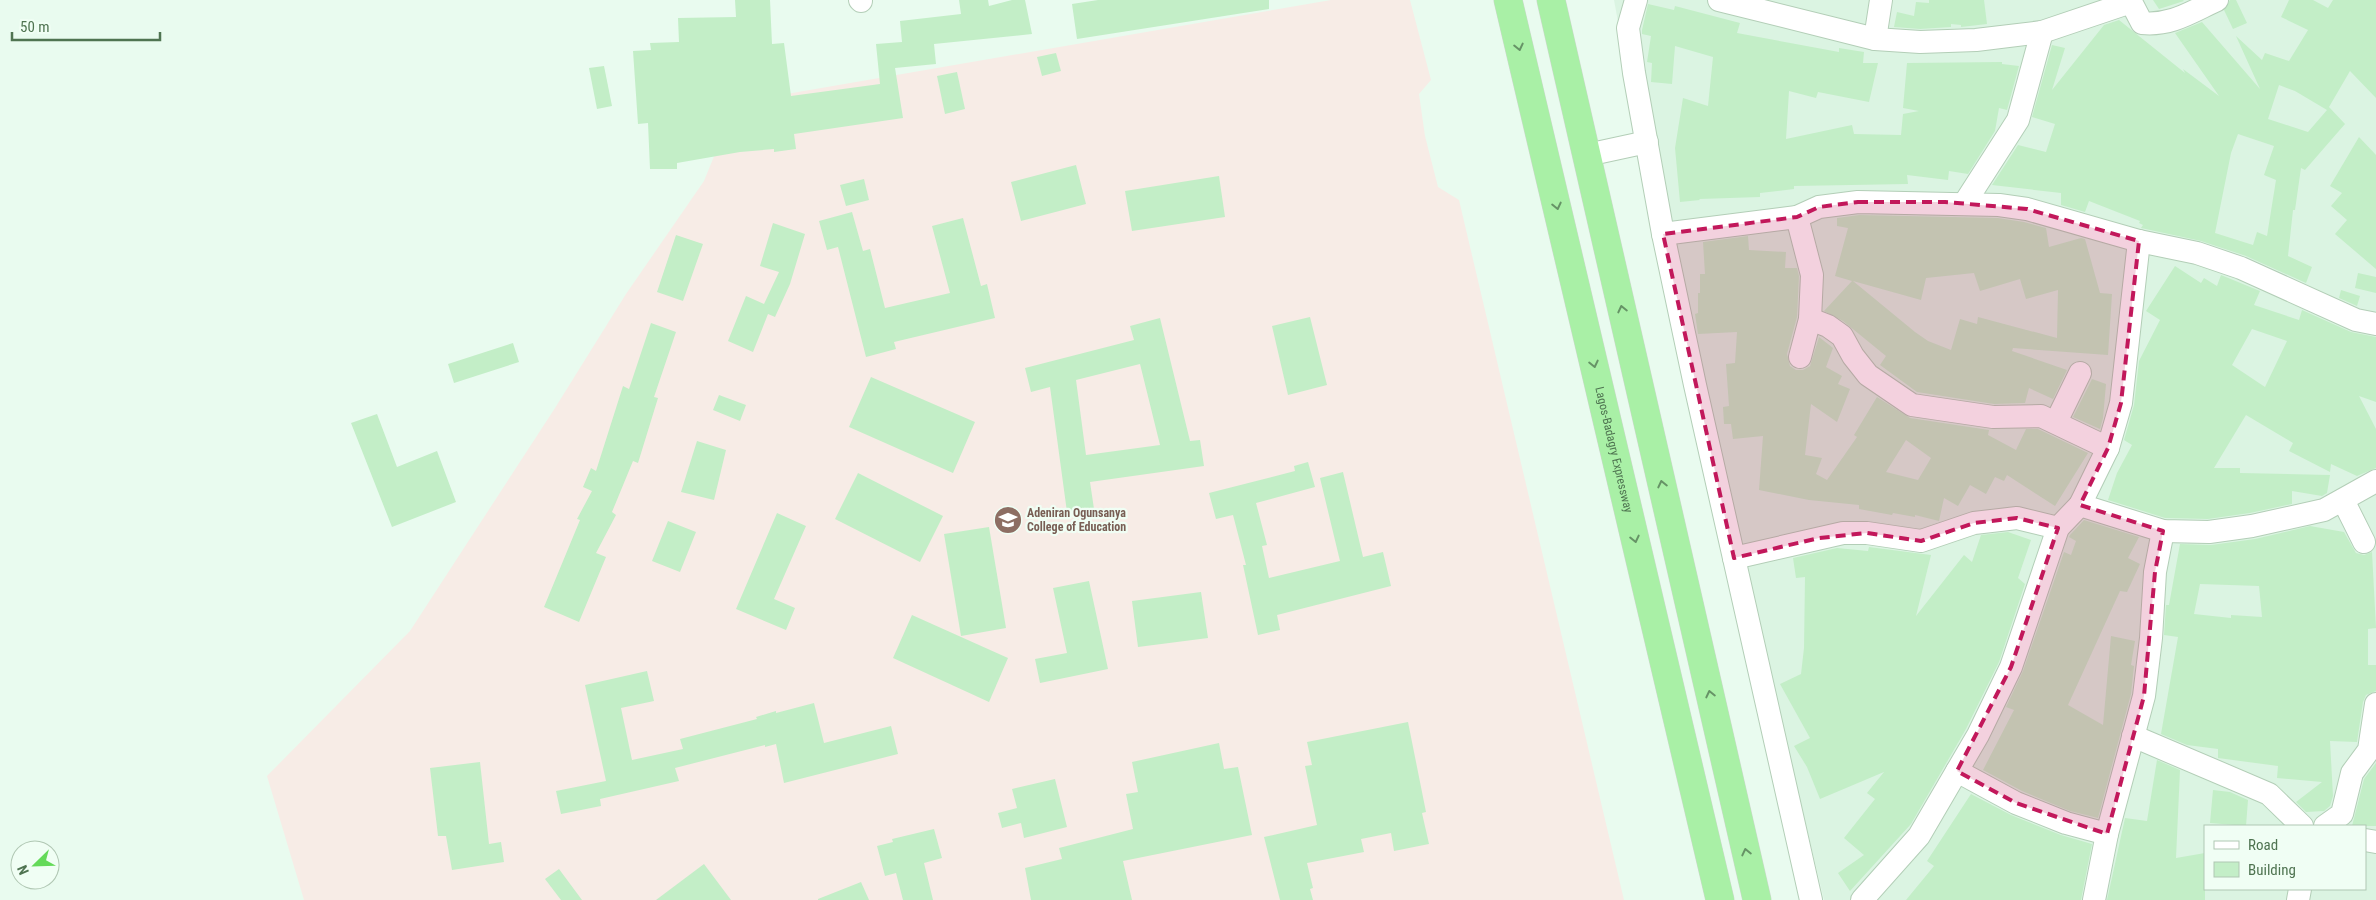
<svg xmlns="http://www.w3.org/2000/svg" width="2376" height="900" viewBox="0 0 2376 900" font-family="'Roboto Condensed',sans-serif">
<rect width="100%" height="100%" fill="#e9fbef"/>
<path fill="#dbf4e2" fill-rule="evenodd" d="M1614 0H2376V900H1824L1634 109ZM2205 826H2365V889H2205Z"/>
<polygon fill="#f7ece6" points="1331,0 1410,0 1431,80 1419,94 1425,136 1438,187 1459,200 1624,900 304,900 267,776 410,631 555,408 626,294 704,181 719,144 729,104"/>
<g fill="#c3eec7" fill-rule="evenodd">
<polygon points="735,0 770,0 772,44 784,43 791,96 880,84 876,44 902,42 900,21 961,14 959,0 988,0 989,6 1012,0 1025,0 1032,34 934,44 936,64 895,68 903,118 794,134 796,149 774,152 774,149 740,152 677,163 677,169 650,169 648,123 638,124 633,51 651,50 650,43 679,42 678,18 736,17"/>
<polygon points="1098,0 1269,0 1269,9 1077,39 1072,4"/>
<polygon points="1929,0 1984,0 1987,24 1961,27 1961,25 1951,24 1951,27 1920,29 1894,27 1897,12 1914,16 1916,2 1929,3"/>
<polygon points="2153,0 2183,0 2184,1 2159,9"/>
<polygon points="2230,0 2236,0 2247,23 2233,29 2224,10"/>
<path d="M2289 0H2313L2328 8 2333 0H2376V98L2350 71 2329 107 2345 124 2305 170 2301 168 2295 210H2293L2288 256 2312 267 2306 283 2246 256 2201 241 2141 228 2143 225 2139 223 2140 221 2089 201 2085 212 2061 205V193L1992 185 2018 145 2046 152 2055 124 2032 117 2052 45 2065 48 2052 90 2104 25 2119 20 2185 73 2183 69 2219 96 2175 33 2202 22 2260 89 2236 36 2262 60 2265 53 2289 61 2308 30 2281 17ZM2279 85 2295 91 2327 110 2308 132 2268 119ZM2238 134 2274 146 2264 175 2276 180 2267 236 2257 232 2253 245 2215 233 2231 153Z"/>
<polygon points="1648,4 1674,10 1675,6 1740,23 1737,33 1839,52 1839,48 1864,52 1863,63 1878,63 1869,102 1818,92 1816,98 1789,91 1786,139 1852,125 1854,134 1901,135 1903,114 1919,111 1903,108 1907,63 2002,62 2002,64 2019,66 2007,110 1999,108 1995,131 1968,174 1949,171 1948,180 1907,175 1908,184 1794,186 1794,189 1760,193 1760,197 1699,199 1700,200 1680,202 1675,148 1683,98 1708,106 1713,57 1675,46 1672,84 1651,82 1652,63 1647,62 1651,36 1642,34 1642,30"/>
<polygon points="1056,53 1061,71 1042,76 1037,57"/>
<polygon points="604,66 612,106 597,109 589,68"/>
<polygon points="957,72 965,109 945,114 937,76"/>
<polygon points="2359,137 2376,155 2376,269 2335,234 2347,220 2331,206 2342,193 2330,186"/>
<polygon points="1076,165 1086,204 1021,221 1011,182"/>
<polygon points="1219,176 1225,217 1132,231 1125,191"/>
<polygon points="864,179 869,200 846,206 840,185"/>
<polygon points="852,212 863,251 870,249 885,308 950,293 932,226 963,218 981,286 987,284 995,318 894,342 896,349 866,357 838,247 827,250 819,221"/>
<path d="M1859 215 1998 218 2024 222 2046 228 2049 247 2081 238 2085 239 2100 293 2112 294 2108 355 2013 348 2012 351 2067 370 2053 399 2029 388 2025 403 1994 404 1917 392 1880 365 1886 356 1843 321 1824 311 1852 281 1835 276 1848 228 1837 226V218ZM1974 273 1980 291 2020 279 2026 299 2058 290 2057 338 1978 317 1977 324 1960 319 1951 350 1928 341 1915 332 1853 281 1921 300 1926 278Z"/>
<polygon points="773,223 805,234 790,284 775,317 768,314 753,352 728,341 746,296 764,304 779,272 760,266"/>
<polygon points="676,235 703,244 683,301 657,292"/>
<path d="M1748 236 1749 250 1786 252 1785 268H1797L1799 276 1797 317 1787 354 1790 366 1796 370H1803L1810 366 1819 337 1833 348 1826 367 1842 376 1838 384 1850 389 1837 422 1811 404 1805 455 1822 458 1816 474 1827 480 1857 437 1854 435 1877 397 1910 418 1989 430 1988 435 2016 450 2026 429H2038L2088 453 2055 506 2007 475 2004 481 1995 477 1986 494 1970 485 1958 506 1944 498 1939 521 1915 515V517L1893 513 1892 515 1859 509V505L1809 500 1759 490 1763 436 1733 439 1731 424H1724L1723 407 1729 406 1726 364 1735 363 1737 332 1698 334 1695 314 1698 313V293H1700V274H1705L1703 242ZM1906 440 1931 458 1918 480 1886 472Z"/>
<path d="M2175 266 2201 283 2204 278 2217 286 2221 275 2260 291 2254 305 2299 320 2302 310 2351 332 2376 337V402L2359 396 2376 429V468L2357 476 2331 464 2330 472 2289 451 2293 443 2246 415 2214 468H2240V473L2330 475 2327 493 2322 496 2292 491V504L2250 513 2208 519 2165 518 2108 500 2117 473 2132 445 2124 440 2134 405 2139 361 2160 320 2146 311ZM2252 329 2287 341 2265 387 2232 365Z"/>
<polygon points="2358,273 2376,277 2376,293 2355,288"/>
<polygon points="2341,290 2360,296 2357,306 2339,298"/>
<polygon points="1310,317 1327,385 1288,395 1272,326"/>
<path d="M1160 318 1190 441 1200 440 1204 466 1090 482 1094 509 1067 512 1050 387 1031 392 1025 368 1134 340 1130 326ZM1140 364 1160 445 1086 455 1076 380Z"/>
<polygon points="651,323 676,332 654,397 658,398 638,463 633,461 612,512 616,515 596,553 606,557 579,622 544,607 580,520 577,519 592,491 583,487 591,468 596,471 623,386 629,389"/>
<polygon points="513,343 519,362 454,383 448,364"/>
<polygon points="871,377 975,422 953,473 849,427"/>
<polygon points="2092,379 2106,384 2103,418 2100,429 2073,417"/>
<polygon points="719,395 746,405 740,421 713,410"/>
<polygon points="377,414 397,467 437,451 456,502 392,527 351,423"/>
<polygon points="697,441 726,450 714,500 681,492"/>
<polygon points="1308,462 1315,487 1256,503 1267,545 1262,546 1269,578 1340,561 1320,478 1343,472 1363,557 1383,552 1391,586 1277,615 1280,630 1258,635 1243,565 1246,565 1233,515 1216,519 1209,493 1295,471 1294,466"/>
<polygon points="858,473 943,516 920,562 835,519"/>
<polygon points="777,513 806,526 774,599 795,608 786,630 736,609"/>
<polygon points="2084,520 2139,537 2128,558 2140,564 2127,592 2120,591 2068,705 2103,725 2111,636 2135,641 2131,665 2134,666 2131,694 2098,818 2070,811 2022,791 1983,770 2014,710 2006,707 2023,671 2064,552 2071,555 2076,541 2069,537 2070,535"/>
<polygon points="668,521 696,532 680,572 652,561"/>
<path d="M2310 526 2344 532 2356 553 2364 555 2372 552 2376 628 2368 629V665H2376V691L2366 695 2363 702 2357 742 2330 741 2333 796 2330 806 2324 811 2306 812 2296 802 2322 782 2277 778 2278 766 2218 758V749L2187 745 2161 734 2178 637 2164 635 2166 605H2169L2180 544 2211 545 2255 539ZM2200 584 2259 586 2262 617 2231 615V618L2194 614Z"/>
<polygon points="989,527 1006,628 961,636 944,534"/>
<polygon points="2008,532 2031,540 2018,578 2025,584 1999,662 1966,729 1911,824 1850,891 1838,873 1864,855 1844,838 1875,799 1867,793 1884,772 1820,799 1807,767 1794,746 1810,738 1780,684 1801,674 1804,648 1805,577 1796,578 1793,558 1837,548 1868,551 1869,547 1931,555 1916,616 1964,555 1972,562 1981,535"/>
<polygon points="1089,581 1108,669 1040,683 1035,659 1067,653 1053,588"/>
<polygon points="1201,592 1208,638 1138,647 1132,601"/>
<polygon points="912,615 1008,658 989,702 893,658"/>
<polygon points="647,671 654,701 621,708 632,760 683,749 680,739 757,719 756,717 776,711 776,713 814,703 824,743 891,726 898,754 784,783 776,744 765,747 765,745 675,768 679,781 600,799 601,806 561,814 556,791 606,781 585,685"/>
<polygon points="1408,722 1426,812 1422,813 1429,844 1394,851 1391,833 1361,839 1364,852 1307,863 1313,888 1310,889 1313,900 1280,900 1264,837 1317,825 1305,766 1312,765 1307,742"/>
<polygon points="1219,743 1224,769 1238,767 1252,835 1123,861 1132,900 1031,900 1025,868 1062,859 1059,848 1133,829 1126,794 1138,792 1132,762"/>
<polygon points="2157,760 2180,770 2176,858 2205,853 2205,900 2107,900 2125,818 2147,821"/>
<polygon points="480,762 489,844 501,842 504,862 452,870 446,836 438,836 430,768"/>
<polygon points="2376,763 2376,826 2352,826 2364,779"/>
<polygon points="1055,779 1067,827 1024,838 1021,823 1002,828 998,813 1017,808 1012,789"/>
<polygon points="2213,790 2230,792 2248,800 2246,826 2210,823"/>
<polygon points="1971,794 2011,815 2061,835 2092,844 2081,900 1906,900 1934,866 1927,861"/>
<polygon points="934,829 942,858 924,863 933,900 903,900 896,873 885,876 877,846 893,842 892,839"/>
<polygon points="704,864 731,900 656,900"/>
<polygon points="559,869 582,900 561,900 545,879"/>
<polygon points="861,882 869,900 818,900 818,899"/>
</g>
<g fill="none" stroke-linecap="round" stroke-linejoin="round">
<defs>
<g id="street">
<polyline points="860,0 861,1"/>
<polyline points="1636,0 1628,28 1634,73 1663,234 1695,385 1811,900"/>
<polyline points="1719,0 1875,39 1920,42 1976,40 2042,32 2131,2"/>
<path d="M2130 0 2142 23C2171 26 2191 12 2217 0"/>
<polyline points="1875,39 1881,0"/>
<polyline points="1587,155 1647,142"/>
<polyline points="1964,204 2018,120 2042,32"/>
<polyline points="1797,217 1812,275 1810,319 1800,357"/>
<polyline points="1663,234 1797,217 1819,207 1858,202 1999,205 2027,209 2139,241 2197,253 2241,268 2356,320 2376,324"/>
<polyline points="1810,319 1828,326 1842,336 1853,356 1868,375 1912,405 1993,417 2041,416 2108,448"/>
<polyline points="2056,422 2080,373"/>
<polyline points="2343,500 2364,542"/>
<polyline points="2080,505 2163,531 2209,532 2252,526 2324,510 2376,481"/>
<polyline points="1734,558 1843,533 1867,533 1921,541 1974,523 2017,518 2058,528"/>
<polyline points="2133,736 2269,794 2302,826"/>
<polyline points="1957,771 2016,803 2066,823 2107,834"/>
<polyline points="2325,826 2342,814 2352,773 2369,750 2376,704"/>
<polyline points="2365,840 2376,842"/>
<polyline points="1862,900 1919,836 1978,735 2011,667 2058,528 2080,505 2108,448 2121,403 2139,241"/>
<polyline points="2094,900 2107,834 2144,696 2151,638 2155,572 2163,531"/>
<polyline points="2298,900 2300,889"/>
</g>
<g id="highway">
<path id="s1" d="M1508 0 1720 900"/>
<polyline points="1551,0 1757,900"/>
</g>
</defs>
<use href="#street" stroke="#b3ceb7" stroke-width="24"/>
<use href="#highway" stroke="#ced8ce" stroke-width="29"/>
<use href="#street" stroke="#fff" stroke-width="22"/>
<use href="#highway" stroke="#a9f0a6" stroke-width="28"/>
</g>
<defs><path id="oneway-chevron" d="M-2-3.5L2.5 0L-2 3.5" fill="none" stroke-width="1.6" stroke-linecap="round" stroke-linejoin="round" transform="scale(1.25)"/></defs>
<g stroke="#669366">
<use href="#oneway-chevron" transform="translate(1519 47) rotate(77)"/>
<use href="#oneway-chevron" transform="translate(1557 206) rotate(77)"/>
<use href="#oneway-chevron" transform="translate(1622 309) rotate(-103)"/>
<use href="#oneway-chevron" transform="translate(1594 364) rotate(77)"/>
<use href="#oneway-chevron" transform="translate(1662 484) rotate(-103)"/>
<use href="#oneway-chevron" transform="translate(1635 539) rotate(77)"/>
<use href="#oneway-chevron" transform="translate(1710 694) rotate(-103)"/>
<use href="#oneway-chevron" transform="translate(1746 852) rotate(-103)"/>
</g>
<path fill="#c2185b" fill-opacity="0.2" stroke="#c2185b" stroke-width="4" stroke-dasharray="10 6" stroke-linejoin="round" d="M1858 202H1945L2027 209 2139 241 2121 403 2108 448 2080 505 2163 531 2155 572 2144 696 2107 834 2016 803 1957 771 2011 667 2058 528 2017 518 1974 523 1921 541 1867 533 1819 538 1734 558 1663 234 1797 217 1819 207Z"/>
<defs>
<symbol id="school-disc" viewBox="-11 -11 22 22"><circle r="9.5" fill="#8d6e63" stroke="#f0fef4"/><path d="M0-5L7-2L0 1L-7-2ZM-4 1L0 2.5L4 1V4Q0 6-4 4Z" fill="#fff"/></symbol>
</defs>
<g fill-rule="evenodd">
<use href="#school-disc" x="992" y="504" width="32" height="32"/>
</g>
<g text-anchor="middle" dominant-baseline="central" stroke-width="4.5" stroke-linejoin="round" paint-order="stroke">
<g font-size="12" fill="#4f7451" stroke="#f0fef4">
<text stroke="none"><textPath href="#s1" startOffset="462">Lagos-Badagry Expressway</textPath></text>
</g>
<g font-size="12" font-weight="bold" fill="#785e54" stroke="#f0fef4" text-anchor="start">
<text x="1027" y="513">Adeniran Ogunsanya<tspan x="1027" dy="14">College of Education</tspan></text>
</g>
</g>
<rect x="2204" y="825" width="162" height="65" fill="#f0fef4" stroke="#b0c7b3"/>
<rect x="2214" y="841" width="25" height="8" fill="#ffffff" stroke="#b0c7b3"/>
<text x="2248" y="850" font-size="15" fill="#4f7451">Road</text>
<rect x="2214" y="862" width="25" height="15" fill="#c3eec7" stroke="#b0c7b3"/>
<text x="2248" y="875" font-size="15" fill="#4f7451">Building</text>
<g transform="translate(35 865) rotate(247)"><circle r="24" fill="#f0fef4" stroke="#b0c7b3"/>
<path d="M0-4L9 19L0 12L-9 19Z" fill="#64da59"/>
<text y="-8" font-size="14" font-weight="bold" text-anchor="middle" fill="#4f7451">N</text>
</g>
<path d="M12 32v8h148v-8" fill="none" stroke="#4f7451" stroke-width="2.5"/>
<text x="20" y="32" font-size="15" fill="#4f7451" stroke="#f0fef4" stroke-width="4" paint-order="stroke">50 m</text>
</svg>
